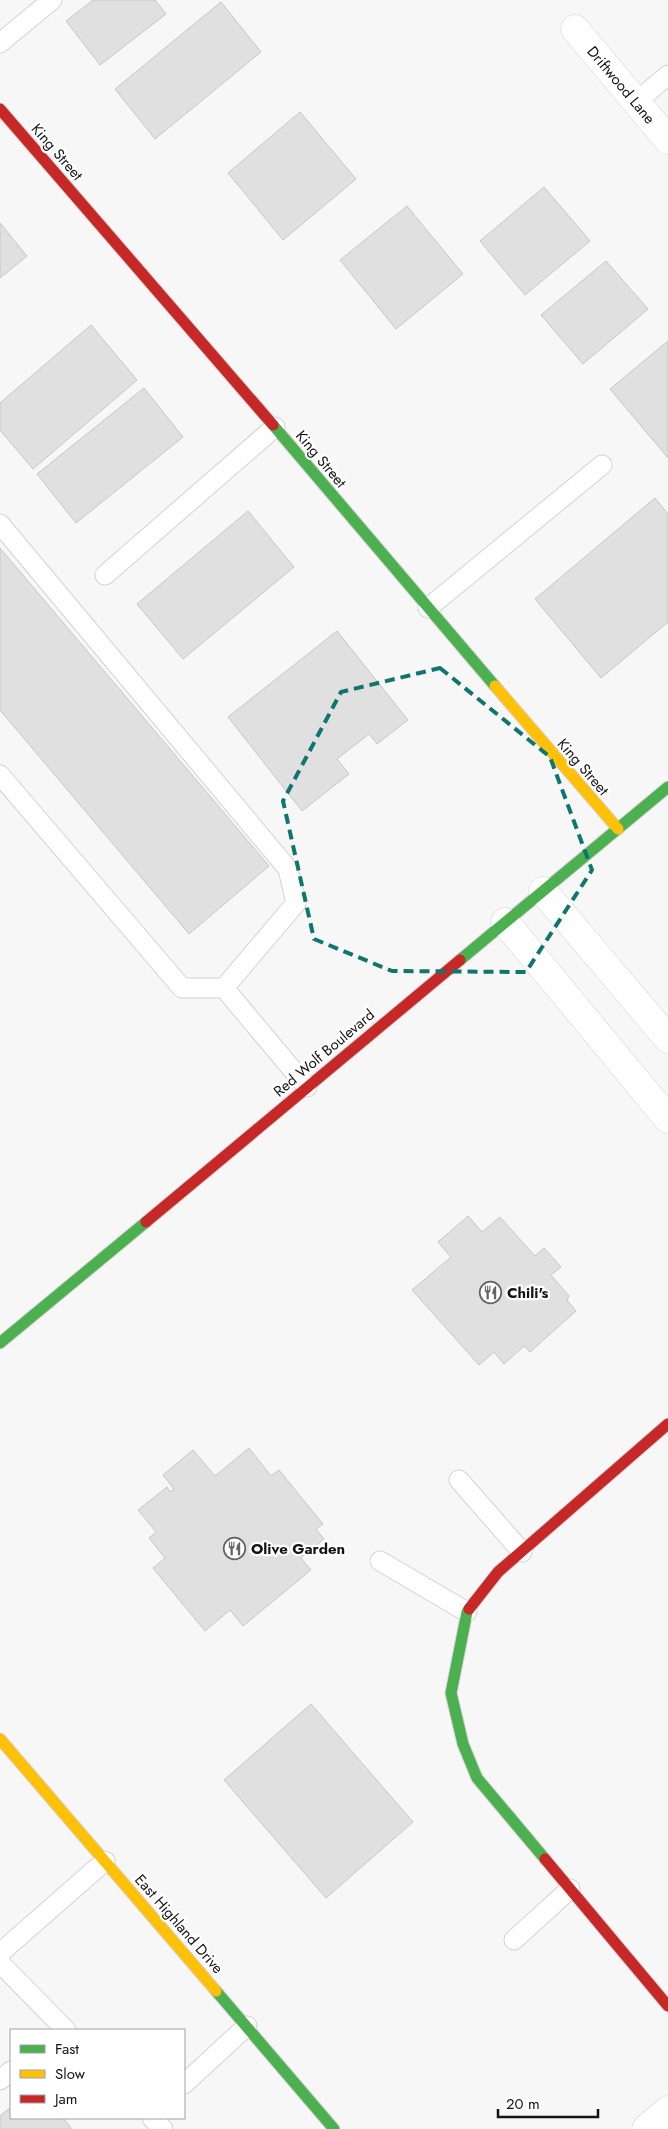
<svg xmlns="http://www.w3.org/2000/svg" width="668" height="2129" viewBox="0 0 668 2129" font-family="Jost,sans-serif">
<rect width="100%" height="100%" fill="#f7f7f8"/>
<g fill="#e0e0e1" stroke="#c6c6c7">
<polygon points="93,0 155,0 166,14 100,65 66,21"/>
<polygon points="221,2 261,52 155,139 115,89"/>
<polygon points="300,112 356,179 283,240 228,173"/>
<polygon points="544,187 590,241 525,295 480,241"/>
<polygon points="407,206 463,274 396,329 340,260"/>
<polygon points="0,223 27,256 0,278"/>
<polygon points="606,261 648,309 583,364 541,315"/>
<polygon points="91,325 137,380 33,469 0,430 0,403"/>
<polygon points="668,341 668,458 610,389"/>
<polygon points="144,388 183,437 76,523 37,474"/>
<polygon points="655,498 668,514 668,622 601,678 535,599"/>
<polygon points="248,511 294,567 183,659 137,604"/>
<polygon points="0,548 269,866 189,934 0,710"/>
<polygon points="337,631 408,720 377,744 369,734 337,759 349,774 302,811 228,717"/>
<polygon points="468,1216 482,1232 500,1217 535,1256 544,1248 561,1267 551,1275 569,1296 567,1300 576,1311 530,1352 524,1346 504,1364 494,1352 479,1365 412,1290 451,1257 438,1242"/>
<polygon points="249,1448 271,1476 279,1470 323,1524 316,1529 324,1539 301,1558 311,1570 243,1626 230,1610 205,1631 153,1568 165,1558 149,1538 156,1532 138,1510 167,1487 170,1492 174,1489 163,1475 193,1450 215,1476"/>
<polygon points="311,1704 413,1822 326,1898 224,1780"/>
<polygon points="11,2107 11,2118 63,2118 72,2129 0,2129 0,2116"/>
</g>
<g fill="none" stroke-linecap="round" stroke-linejoin="round">
<defs>
<g id="lane">
<polyline points="0,43 52,0"/>
<polyline points="636,102 668,75"/>
<polyline points="0,524 288,869 296,903 224,988"/>
<polyline points="105,575 275,427"/>
<polyline points="428,608 602,465"/>
<polyline points="0,775 182,988 224,988 307,1087"/>
<polyline points="459,1480 522,1552"/>
<polyline points="380,1561 467,1612"/>
<polyline points="514,1940 570,1889"/>
<polyline points="0,1953 105,1861"/>
<polyline points="0,1963 66,2030"/>
<polyline points="0,2080 11,2071"/>
<polyline points="184,2084 247,2026"/>
<polyline points="152,2118 163,2129"/>
</g>
<g id="street">
<polyline points="575,29 668,140"/>
<polyline points="543,891 668,1039"/>
<polyline points="505,922 668,1119"/>
<polyline points="646,2129 668,2110"/>
</g>
<g id="fast">
<polyline points="273,425 495,686"/>
<polyline points="460,960 668,787"/>
<polyline points="0,1343 146,1222"/>
<polyline points="469,1609 467,1612 451,1693 463,1744 477,1778 545,1859"/>
<polyline points="216,1991 334,2129"/>
</g>
<g id="slow">
<polyline points="495,686 618,829"/>
<polyline points="0,1739 216,1991"/>
</g>
<g id="jam">
<polyline points="0,109 273,425"/>
<polyline points="146,1222 460,960"/>
<polyline points="469,1609 498,1572 668,1424"/>
<polyline points="545,1859 668,2006"/>
</g>
</defs>
<use href="#lane" stroke="#d3d3d3" stroke-width="21"/>
<use href="#street" stroke="#d3d3d3" stroke-width="29"/>
<use href="#fast" stroke="#d3d3d3" stroke-width="13"/>
<use href="#slow" stroke="#d3d3d3" stroke-width="13"/>
<use href="#jam" stroke="#d3d3d3" stroke-width="13"/>
<use href="#lane" stroke="#fefefe" stroke-width="19"/>
<use href="#street" stroke="#fefefe" stroke-width="28"/>
<use href="#fast" stroke="#4caf50" stroke-width="11"/>
<use href="#slow" stroke="#ffc107" stroke-width="11"/>
<use href="#jam" stroke="#c62828" stroke-width="11"/>
</g>
<path fill="none" stroke="#0f766e" stroke-width="4" stroke-dasharray="10 6" stroke-linejoin="round" d="M440 668 550 757 592 870 526 972 392 971 314 939 283 801 341 692Z"/>
<defs>
<symbol id="restaurant-ring" viewBox="-11 -11 22 22"><circle r="9.5" fill="#fff" stroke="#636364" stroke-width="1.5"/><path d="M-5-6h1v4h1v-4h1v4h1v-4h1v5L-1.5 .5V6h-2V.5L-5-1ZM5-6V6H3V1.5H1.5Q1.5-4 5-6Z" fill="#636364"/></symbol>
</defs>
<g fill-rule="evenodd">
<use href="#restaurant-ring" x="478" y="1280" width="25" height="25"/>
<use href="#restaurant-ring" x="222" y="1536" width="25" height="25"/>
</g>
<g text-anchor="middle" dominant-baseline="central" stroke-width="4.5" stroke-linejoin="round" paint-order="stroke">
<g font-size="15" fill="#131314" stroke="#fff">
<text transform="translate(621 85) rotate(50)">Driftwood Lane</text>
<text transform="translate(57 152) rotate(49)">King Street</text>
<text transform="translate(321 459) rotate(50)">King Street</text>
<text transform="translate(583 767) rotate(49)">King Street</text>
<text transform="translate(324 1053) rotate(-40)">Red Wolf Boulevard</text>
<text transform="translate(179 1924) rotate(49)">East Highland Drive</text>
</g>
<g font-size="15" font-weight="bold" fill="#131314" stroke="#fff" text-anchor="start">
<text x="507" y="1293">Chili's</text>
<text x="251" y="1549">Olive Garden</text>
</g>
</g>
<rect x="10" y="2029" width="175" height="90" fill="#ffffff" stroke="#a1a1a1"/>
<rect x="20" y="2045" width="25" height="8" fill="#4caf50" stroke="#a1a1a1"/>
<text x="55" y="2054" font-size="15" fill="#131314">Fast</text>
<rect x="20" y="2070" width="25" height="8" fill="#ffc107" stroke="#a1a1a1"/>
<text x="55" y="2079" font-size="15" fill="#131314">Slow</text>
<rect x="20" y="2095" width="25" height="8" fill="#c62828" stroke="#a1a1a1"/>
<text x="55" y="2104" font-size="15" fill="#131314">Jam</text>
<path d="M498 2109v8h100v-8" fill="none" stroke="#131314" stroke-width="2.5"/>
<text x="506" y="2109" font-size="15" fill="#131314" stroke="#ffffff" stroke-width="4" paint-order="stroke">20 m</text>
</svg>
